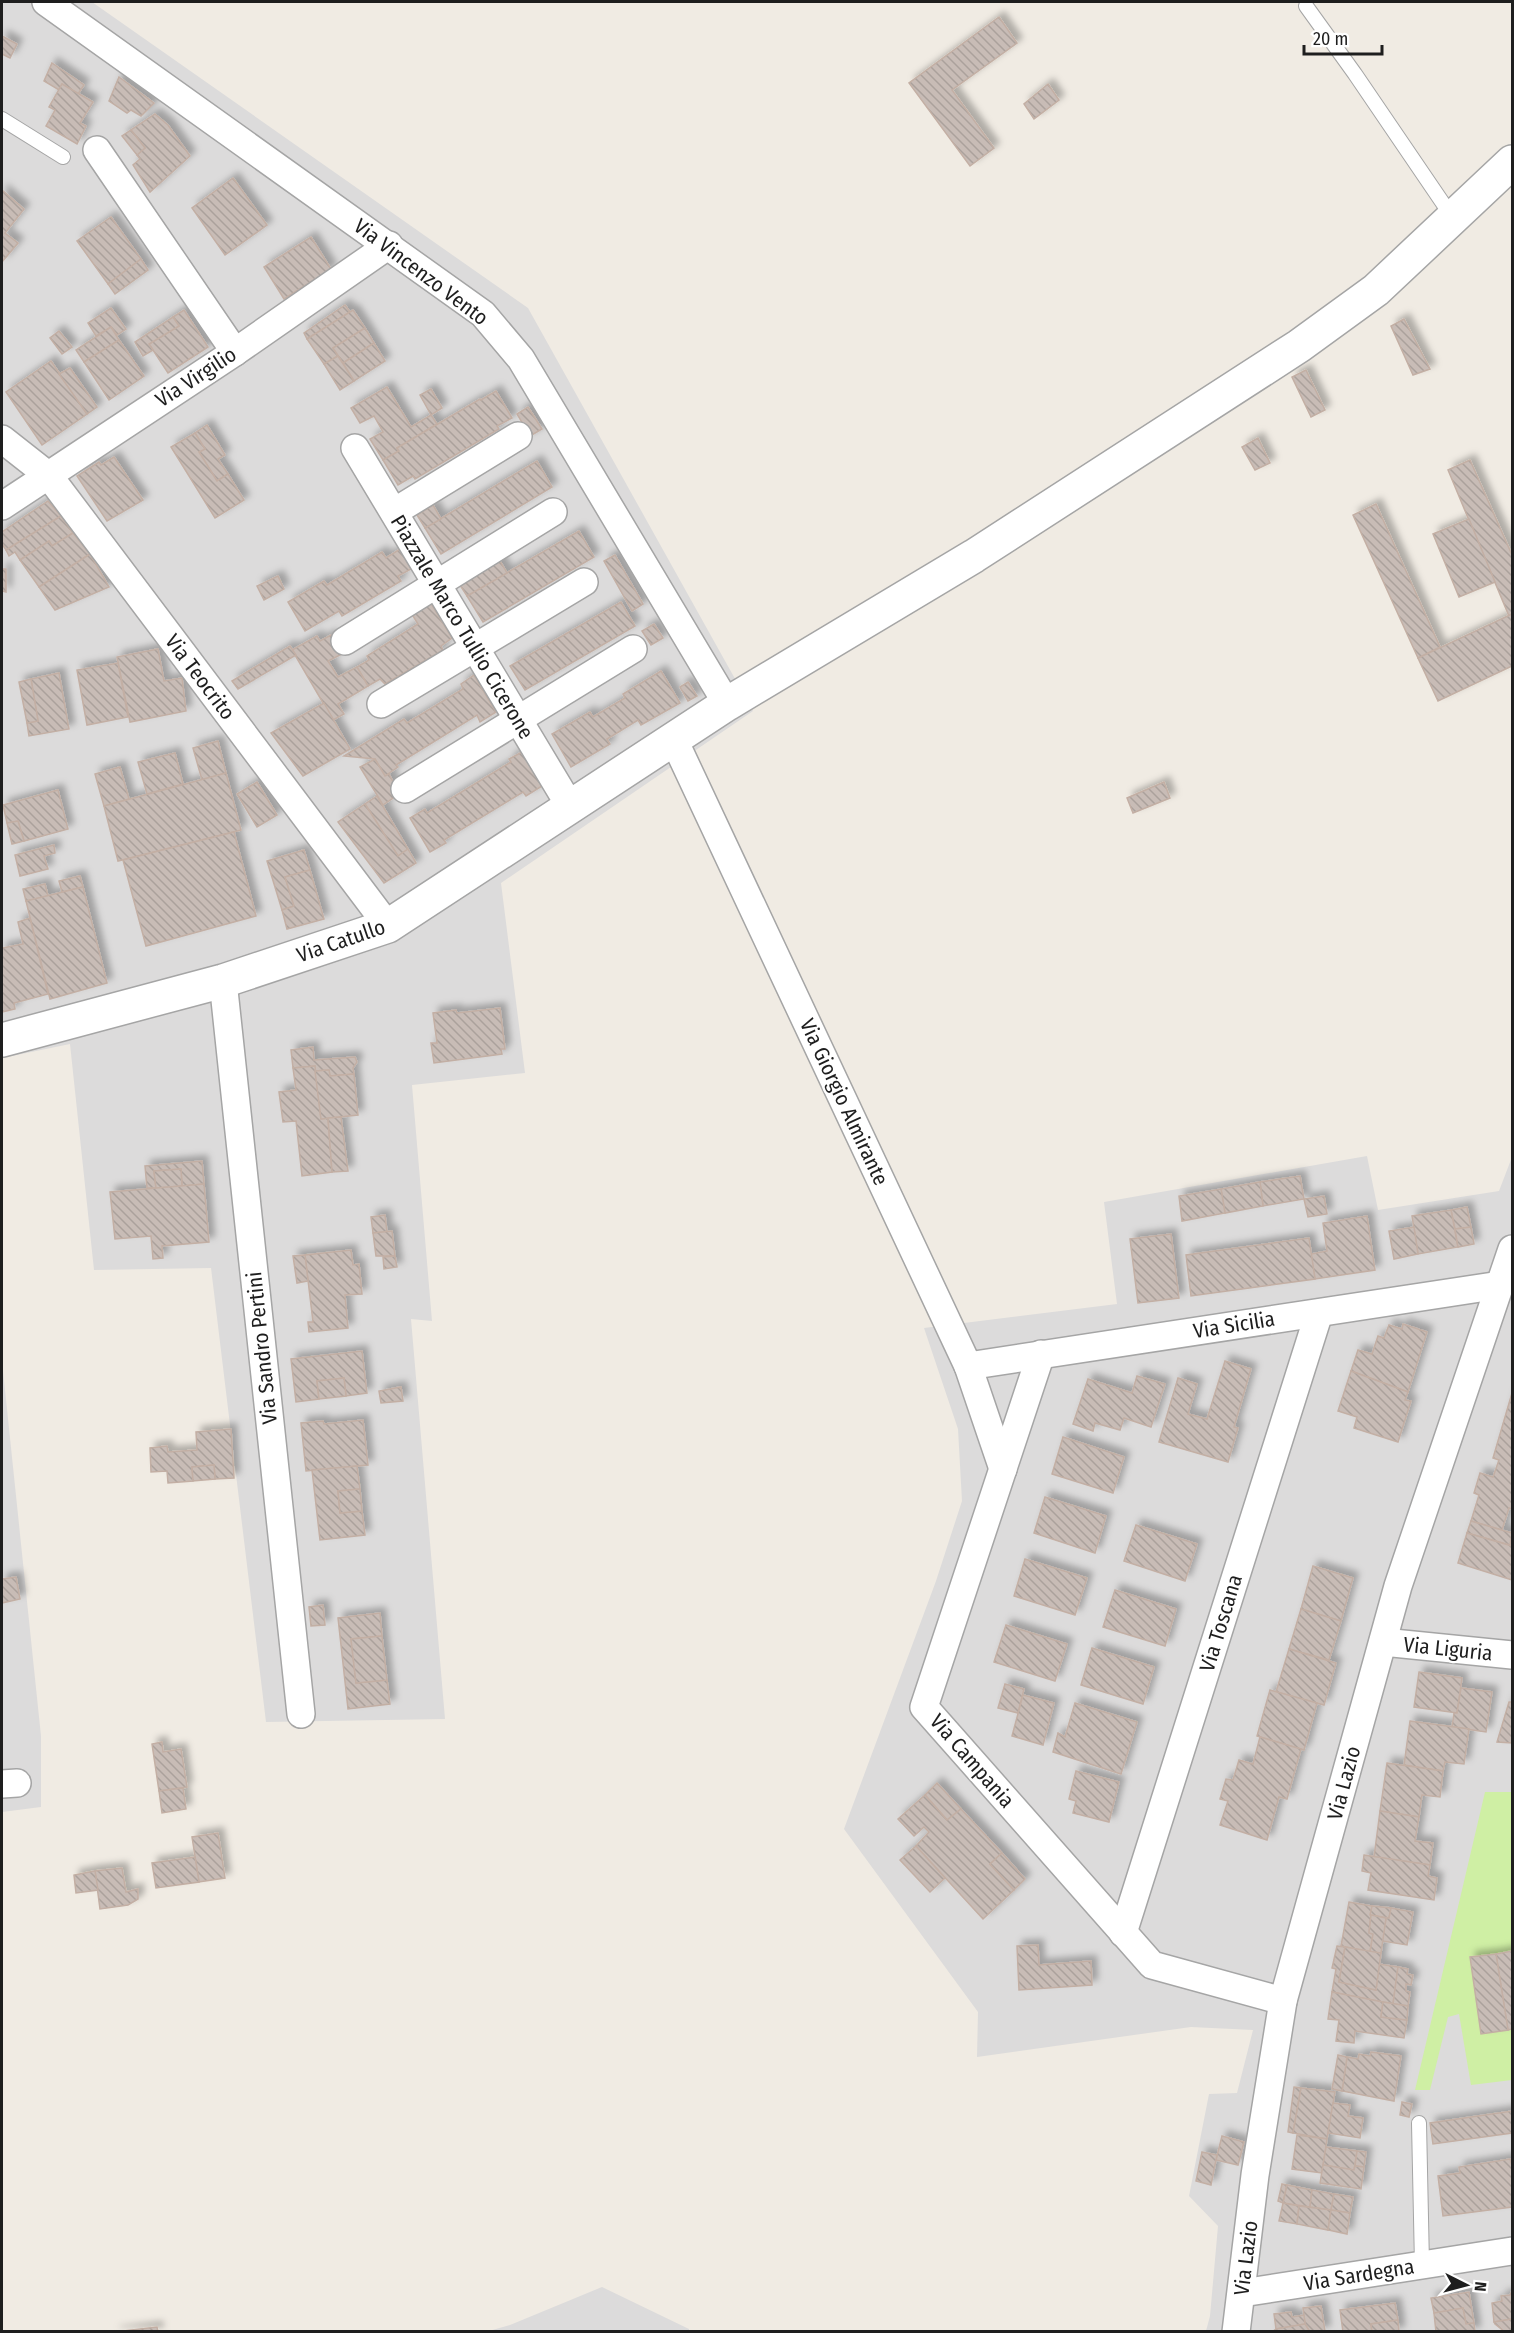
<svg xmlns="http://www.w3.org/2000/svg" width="1514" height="2333" viewBox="0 0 1514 2333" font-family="'Fira Sans Condensed',sans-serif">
<defs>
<pattern id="building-back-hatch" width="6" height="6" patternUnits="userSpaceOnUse" patternTransform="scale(1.5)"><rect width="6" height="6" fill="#c8bcb6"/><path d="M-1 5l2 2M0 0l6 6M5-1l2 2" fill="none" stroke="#aba19c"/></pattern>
<filter id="shadow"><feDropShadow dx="5.5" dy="-5.5" stdDeviation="3" flood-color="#0004"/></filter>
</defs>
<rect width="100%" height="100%" fill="#f0ebe3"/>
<g fill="#dcdbdb">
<polygon points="2,2 92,2 528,308 753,711 501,883 525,1073 412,1085 432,1321 411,1319 445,1719 266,1722 211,1268 94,1270 70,1044 2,1058"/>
<polygon points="1367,1156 1378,1210 1499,1191 1512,1157 1512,2331 1206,2331 1210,2316 1218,2226 1189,2196 1209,2094 1237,2093 1253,2030 1191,2027 977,2057 978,2012 844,1829 936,1581 962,1501 958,1429 924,1328 1117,1304 1104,1202"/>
<polygon points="2,1361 41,1736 41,1807 2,1812"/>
<polygon points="602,2287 689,2329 689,2331 489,2331 510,2325"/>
</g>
<polygon fill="#cfefa4" points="1485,1792 1512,1792 1512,1951 1470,1958 1481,2033 1512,2029 1512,2080 1471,2085 1459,2014 1448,2017 1430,2090 1415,2090"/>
<g fill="url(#building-back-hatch)" stroke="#c3afa4" stroke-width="1.5" filter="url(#shadow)">
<polygon points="999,17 1017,43 952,90 994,148 970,166 909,83"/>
<polygon points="2,36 17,44 10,58 2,54"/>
<polygon points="52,63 84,85 78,94 62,84 59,90 44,81"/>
<polygon points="119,77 154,103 141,116 131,110 127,113 109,101"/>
<polygon points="62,84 93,102 80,123 86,126 77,144 46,126 55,110 49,107"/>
<polygon points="1048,84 1059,100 1034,119 1024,104"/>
<polygon points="155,114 168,125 190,156 150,192 133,165 140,159 137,155 145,148 131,130"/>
<polygon points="131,130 145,148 137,155 122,136"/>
<polygon points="233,178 267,225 225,255 192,208"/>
<polygon points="2,190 24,209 5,233 18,243 2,262"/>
<polygon points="111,217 141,259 108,284 77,241"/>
<polygon points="311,237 331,269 284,299 264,267"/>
<polygon points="141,259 148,270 115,294 108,284"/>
<polygon points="345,305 350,312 307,339 304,333"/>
<polygon points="111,308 126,329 117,335 111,327 96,336 88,323"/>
<polygon points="184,310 208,347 168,373 149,344 179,326 173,317"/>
<polygon points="353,310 365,328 333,348 338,356 324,364 307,339"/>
<polygon points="173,317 179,326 149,344 153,350 143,356 135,342"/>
<polygon points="1404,319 1430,369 1413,375 1391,326"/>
<polygon points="111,327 119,340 84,362 76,350"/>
<polygon points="365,328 374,343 343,363 333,348"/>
<polygon points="59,331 72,347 62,354 50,338"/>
<polygon points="119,340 144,376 109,400 84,362"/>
<polygon points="374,343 385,361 354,381 343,363"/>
<polygon points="338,356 354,381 340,390 324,364"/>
<polygon points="51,361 87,414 42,445 6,392"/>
<polygon points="70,368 97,407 87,414 59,374"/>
<polygon points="1306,370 1325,410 1311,417 1292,377"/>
<polygon points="387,387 411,427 431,415 437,424 397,448 399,451 383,460 370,439 383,432 374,416 360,423 351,408"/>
<polygon points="431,389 442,408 431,415 420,395"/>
<polygon points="496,391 512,418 497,426 499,429 415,479 413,476 398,485 383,460 399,451 397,448 480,399 481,400"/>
<polygon points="528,407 542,429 525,439 523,424 517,414"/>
<polygon points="207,425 225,455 218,459 228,474 217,481 199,452 205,449 195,433"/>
<polygon points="195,433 205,449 199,452 217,481 228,474 244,500 215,518 171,447"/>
<polygon points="1258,438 1270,463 1255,470 1242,447"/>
<polygon points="114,457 143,500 107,521 77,476 99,462 101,465"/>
<polygon points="1470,460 1512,555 1512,614 1509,616 1448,470"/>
<polygon points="537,461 552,487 441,554 425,528"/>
<polygon points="48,501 61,516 6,550 2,544 2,532"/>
<polygon points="1376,504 1440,647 1418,658 1353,515"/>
<polygon points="433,505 441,519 425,528 417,515"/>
<polygon points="61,516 73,533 52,546 49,541 20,560 15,552 9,556 6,550"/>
<polygon points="1469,519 1495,582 1459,597 1433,534"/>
<polygon points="579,531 594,557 483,622 467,596"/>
<polygon points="73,533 90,554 39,587 20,560 49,541 52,546"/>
<polygon points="400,549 411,569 398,576 401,581 342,616 339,611 305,631 288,602 324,581 327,585 382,552 386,558"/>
<polygon points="90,554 109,587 55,610 39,587"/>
<polygon points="615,555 643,604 632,611 604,561"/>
<polygon points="499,559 507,573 467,596 458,582"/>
<polygon points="2,569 6,569 6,592 2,591"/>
<polygon points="278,576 284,589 264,600 257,586"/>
<polygon points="429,600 452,638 441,646 443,650 385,684 380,679 368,686 357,667 369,660 367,656 418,624 410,611"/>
<polygon points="621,602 635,626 525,690 510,666"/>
<polygon points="1512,614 1512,666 1438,701 1418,658"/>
<polygon points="654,624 663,638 651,645 642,631"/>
<polygon points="331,635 342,654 328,661 338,677 357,667 368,686 338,704 344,714 333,720 292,650 317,636 320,641"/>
<polygon points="290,646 296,655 238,689 232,681"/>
<polygon points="158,649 164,681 182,678 186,711 130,722 117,657"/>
<polygon points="118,663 128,717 87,725 77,670"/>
<polygon points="661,671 680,703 641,725 638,720 607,739 610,744 571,767 552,734 590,712 593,717 625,698 623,694"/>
<polygon points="59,673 69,729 29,736 27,723 38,721 31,679"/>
<polygon points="474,675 496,712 480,722 477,715 396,765 398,767 385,776 375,759 344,756 404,719 407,723 463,689 461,684"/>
<polygon points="31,679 38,721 27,723 19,682"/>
<polygon points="688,682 697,696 688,701 680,687"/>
<polygon points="324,703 350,749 303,776 271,733"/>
<polygon points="218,741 226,773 202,780 193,748"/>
<polygon points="522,752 542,786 526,796 523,792 444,840 446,843 430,852 410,818 425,809 427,813 511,762 509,759"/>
<polygon points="175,753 183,784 147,794 138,762"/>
<polygon points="375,759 385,776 389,774 399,794 383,805 360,767"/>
<polygon points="120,767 129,799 104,806 95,774"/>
<polygon points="226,773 241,830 118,861 104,806"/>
<polygon points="257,782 277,815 257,827 237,794"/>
<polygon points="1164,782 1170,798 1133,813 1127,798"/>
<polygon points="58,790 68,829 24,841 18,821 7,823 3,805"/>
<polygon points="377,796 408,849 398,856 365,804"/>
<polygon points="365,804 398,856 408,849 416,863 384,883 338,822"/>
<polygon points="18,821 24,841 12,844 7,823"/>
<polygon points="234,832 256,916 146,946 123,860"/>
<polygon points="54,845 55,853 44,856 48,869 20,876 15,855"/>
<polygon points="304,850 310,870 285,877 294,906 282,910 267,861"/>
<polygon points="310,870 324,919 287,929 282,910 294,906 285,877"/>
<polygon points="80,876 83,887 62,892 59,881"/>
<polygon points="45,884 48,896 26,901 23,889"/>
<polygon points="83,887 107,983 50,999 26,901"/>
<polygon points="30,918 48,994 14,1003 15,1009 2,1012 2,948 23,944 18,922"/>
<polygon points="500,1008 505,1049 501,1049 502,1054 434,1063 431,1043 437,1043 433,1013 456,1010 457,1013"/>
<polygon points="313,1047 314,1060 355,1057 357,1062 353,1068 354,1074 330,1076 329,1070 315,1071 315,1066 293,1068 291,1050"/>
<polygon points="315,1066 321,1119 328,1118 332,1172 302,1176 296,1121 283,1122 279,1092 296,1090 293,1068"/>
<polygon points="329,1070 330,1076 354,1074 358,1115 321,1119 315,1071"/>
<polygon points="341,1117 348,1171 332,1172 328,1118"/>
<polygon points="202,1161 204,1184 182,1186 181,1169 154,1171 156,1188 147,1188 145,1166"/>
<polygon points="181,1169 182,1186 156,1188 154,1171"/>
<polygon points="1300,1176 1304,1199 1263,1206 1260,1182"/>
<polygon points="1260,1182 1263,1206 1225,1213 1221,1189"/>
<polygon points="204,1184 209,1242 162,1246 163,1258 153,1259 151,1236 115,1239 110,1192"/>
<polygon points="1221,1189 1225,1213 1182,1221 1179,1196"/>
<polygon points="1324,1196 1327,1214 1308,1217 1304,1199"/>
<polygon points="1467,1207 1471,1227 1455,1229 1451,1210"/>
<polygon points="1451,1210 1458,1247 1418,1254 1412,1216"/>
<polygon points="385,1215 387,1232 373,1233 371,1217"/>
<polygon points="1367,1216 1375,1270 1315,1279 1311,1254 1327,1251 1323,1223"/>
<polygon points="1414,1227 1418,1254 1394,1259 1389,1231"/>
<polygon points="1471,1227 1474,1244 1458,1247 1455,1229"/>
<polygon points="392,1231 395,1256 376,1256 373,1233"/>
<polygon points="1171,1234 1179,1298 1138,1303 1130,1239"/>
<polygon points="1309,1238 1315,1279 1191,1296 1186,1255"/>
<polygon points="351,1250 353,1265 359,1264 362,1294 345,1295 348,1328 309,1332 308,1322 313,1322 305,1255"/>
<polygon points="305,1255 308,1281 297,1283 293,1256"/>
<polygon points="395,1256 397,1267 384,1269 383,1257"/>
<polygon points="1403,1324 1427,1332 1408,1392 1351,1371 1358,1350 1372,1354 1378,1336 1384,1338 1389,1325 1402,1329"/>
<polygon points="362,1351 367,1393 346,1396 344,1378 317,1381 319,1399 296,1402 291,1359"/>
<polygon points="1225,1361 1251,1369 1234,1427 1238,1428 1228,1462 1159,1442 1178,1378 1197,1384 1188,1414 1207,1419"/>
<polygon points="1351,1371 1408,1392 1405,1400 1411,1401 1398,1442 1354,1428 1357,1417 1338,1411"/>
<polygon points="1137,1376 1165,1384 1151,1427 1124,1418 1120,1430 1095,1423 1093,1431 1073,1424 1088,1379 1132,1393"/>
<polygon points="344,1378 346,1396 319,1399 317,1381"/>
<polygon points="401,1387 403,1401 381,1403 379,1391"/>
<polygon points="1512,1393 1512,1509 1509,1508 1502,1530 1471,1521 1479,1495 1474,1493 1480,1473 1493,1477 1499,1460 1493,1458"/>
<polygon points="363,1420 368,1465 306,1471 301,1423 323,1421 324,1424"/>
<polygon points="231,1429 234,1478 215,1479 214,1465 192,1467 193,1481 168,1483 167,1471 151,1472 150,1448 167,1446 168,1452 197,1450 196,1432"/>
<polygon points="1063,1437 1124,1457 1113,1493 1052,1474"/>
<polygon points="214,1465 215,1479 193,1481 192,1467"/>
<polygon points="357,1466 360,1489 338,1491 340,1513 362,1511 365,1535 320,1540 312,1470"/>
<polygon points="360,1489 362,1511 340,1513 338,1491"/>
<polygon points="1045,1497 1106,1516 1095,1553 1034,1533"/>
<polygon points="1471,1521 1512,1533 1510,1545 1467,1533"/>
<polygon points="1136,1525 1197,1544 1185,1581 1124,1561"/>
<polygon points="1467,1533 1512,1546 1512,1580 1458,1563"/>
<polygon points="1025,1559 1087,1578 1075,1615 1014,1596"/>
<polygon points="1313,1566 1353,1578 1341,1621 1301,1609"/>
<polygon points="16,1577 20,1599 2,1603 2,1579"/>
<polygon points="1115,1590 1176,1609 1165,1646 1103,1627"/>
<polygon points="323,1605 325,1625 311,1626 309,1607"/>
<polygon points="1301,1609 1341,1621 1329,1660 1289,1649"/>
<polygon points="380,1613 382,1636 351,1639 356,1683 387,1680 390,1704 348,1709 338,1618"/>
<polygon points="1006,1625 1067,1644 1055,1681 994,1662"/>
<polygon points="382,1636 387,1680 356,1683 351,1639"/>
<polygon points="1092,1648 1154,1667 1143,1704 1081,1685"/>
<polygon points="1289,1649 1336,1663 1324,1705 1276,1692"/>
<polygon points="1419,1672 1462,1678 1457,1713 1414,1707"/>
<polygon points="1005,1684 1024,1689 1018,1713 998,1708"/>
<polygon points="1461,1688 1492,1692 1486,1732 1452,1727 1454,1713 1457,1713"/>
<polygon points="1270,1690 1317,1703 1304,1750 1257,1736"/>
<polygon points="1023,1695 1054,1703 1043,1745 1012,1736"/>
<polygon points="1509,1702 1512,1702 1512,1743 1497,1742"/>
<polygon points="1075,1703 1137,1722 1121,1774 1053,1752 1058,1733 1065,1737"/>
<polygon points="1410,1721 1469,1729 1464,1764 1445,1762 1443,1771 1404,1765"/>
<polygon points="1260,1737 1301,1749 1287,1799 1279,1797 1267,1840 1220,1825 1228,1801 1220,1799 1226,1779 1233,1780 1239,1760 1253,1764"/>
<polygon points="162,1742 163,1752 181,1749 187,1787 159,1791 152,1744"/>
<polygon points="1387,1763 1443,1771 1440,1797 1422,1795 1419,1817 1380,1811"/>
<polygon points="1076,1771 1119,1782 1109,1822 1073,1813 1076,1801 1069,1799"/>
<polygon points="937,1783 961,1809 947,1820 925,1795"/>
<polygon points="183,1788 186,1809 162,1813 159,1791"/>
<polygon points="925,1795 947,1820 961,1809 1002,1853 990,1864 1014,1890 983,1919 916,1846 929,1832 924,1827 914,1836 898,1819"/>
<polygon points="1380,1811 1419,1817 1415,1841 1433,1843 1430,1865 1374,1857"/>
<polygon points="218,1833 225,1878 199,1882 192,1837"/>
<polygon points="916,1846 945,1878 930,1892 900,1860"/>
<polygon points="1002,1853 1025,1879 1014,1890 990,1864"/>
<polygon points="1364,1855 1430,1865 1428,1876 1437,1878 1434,1900 1368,1890 1371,1873 1362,1871"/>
<polygon points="195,1857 199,1882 156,1888 152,1863"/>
<polygon points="122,1868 126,1892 138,1889 138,1899 128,1905 100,1909 95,1871"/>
<polygon points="95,1871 98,1890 76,1893 74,1875"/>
<polygon points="1349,1902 1372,1906 1369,1933 1373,1934 1370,1952 1341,1946"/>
<polygon points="1372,1906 1391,1908 1389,1918 1370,1915"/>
<polygon points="1391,1908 1413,1912 1407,1945 1382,1941 1386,1918 1389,1918"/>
<polygon points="1371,1915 1386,1918 1381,1953 1370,1952 1373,1934 1369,1933"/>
<polygon points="1038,1945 1039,1965 1091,1961 1092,1985 1019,1990 1017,1946"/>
<polygon points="1337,1946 1345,1947 1339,1982 1376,1990 1379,1964 1398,1967 1393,2004 1332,1992 1336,1969 1332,1968"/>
<polygon points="1345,1947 1381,1953 1376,1990 1339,1982"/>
<polygon points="1512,1951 1512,2029 1508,2030 1496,1954"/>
<polygon points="1496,1954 1508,2030 1481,2034 1470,1957"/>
<polygon points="1398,1967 1408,1969 1407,1974 1413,1975 1411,1985 1406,1984 1406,1991 1410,1992 1408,2006 1393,2004"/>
<polygon points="1332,1992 1383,2002 1381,2017 1407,2020 1404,2038 1355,2031 1354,2043 1336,2041 1339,2020 1328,2019"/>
<polygon points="1383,2002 1408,2006 1407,2020 1381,2017"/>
<polygon points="1371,2052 1401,2056 1394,2101 1342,2091 1347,2057 1358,2059 1359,2054 1370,2056"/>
<polygon points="1338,2055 1347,2057 1342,2091 1332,2089"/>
<polygon points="1294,2087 1301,2088 1293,2133 1288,2132"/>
<polygon points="1301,2088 1335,2092 1327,2139 1293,2133"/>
<polygon points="1402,2102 1412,2104 1409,2117 1400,2115"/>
<polygon points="1333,2103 1350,2105 1348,2116 1363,2118 1360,2138 1328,2133"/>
<polygon points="1512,2111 1512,2133 1433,2144 1430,2123"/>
<polygon points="1297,2135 1327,2139 1322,2173 1292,2169"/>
<polygon points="1222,2136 1244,2142 1238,2165 1216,2160"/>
<polygon points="1326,2147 1357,2151 1354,2170 1323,2165"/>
<polygon points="1357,2151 1366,2152 1364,2167 1355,2166"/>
<polygon points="1202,2152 1217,2155 1211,2185 1196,2181"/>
<polygon points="1510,2159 1512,2166 1512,2207 1443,2216 1438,2176 1460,2173 1459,2167"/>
<polygon points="1323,2165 1354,2170 1355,2166 1364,2167 1361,2189 1320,2183"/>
<polygon points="1282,2184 1287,2185 1283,2203 1278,2201"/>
<polygon points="1287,2185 1312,2190 1310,2207 1283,2203"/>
<polygon points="1312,2190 1334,2194 1331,2210 1310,2207"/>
<polygon points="1334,2194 1353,2197 1350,2213 1331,2210"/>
<polygon points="1283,2203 1299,2206 1297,2224 1279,2221"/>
<polygon points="1299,2206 1331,2210 1328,2230 1297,2224"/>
<polygon points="1331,2210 1350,2213 1347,2234 1328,2230"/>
<polygon points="1512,2291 1512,2319 1494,2322 1492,2303 1502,2301 1501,2296 1510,2295"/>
<polygon points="1469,2292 1474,2323 1466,2324 1463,2308 1434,2313 1431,2298"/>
<polygon points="1395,2303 1398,2320 1371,2324 1372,2332 1343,2332 1340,2310"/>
<polygon points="1321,2306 1325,2331 1310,2332 1305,2324 1303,2308"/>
<polygon points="1463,2308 1466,2324 1474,2323 1475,2332 1436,2332 1434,2313"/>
<polygon points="1291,2312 1292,2317 1304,2315 1305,2324 1276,2329 1274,2314"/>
<polygon points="1512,2319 1512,2332 1505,2332 1495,2324 1494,2322"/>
<polygon points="1398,2320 1399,2332 1372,2332 1371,2324"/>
<polygon points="1305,2324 1310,2332 1272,2332 1276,2329"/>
<polygon points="157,2327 158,2332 114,2332"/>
</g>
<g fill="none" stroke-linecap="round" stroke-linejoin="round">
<defs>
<g id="service">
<polyline points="1306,6 1355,74 1453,218"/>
<polyline points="2,119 63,157"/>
<polyline points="1419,2123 1422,2265"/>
</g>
<g id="minor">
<polyline points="46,2 483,314 521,359 727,704"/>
<polyline points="97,150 235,352"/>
<polyline points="2,439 49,476 388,926"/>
<polyline points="355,448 570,806"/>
<polyline points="2,506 235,352 389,245"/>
<polyline points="394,512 518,436"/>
<polyline points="345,641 553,512"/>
<polyline points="381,704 584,582"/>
<polyline points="674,740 968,1366 1003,1469"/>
<polyline points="405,789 633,649"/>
<polyline points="223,981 301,1714"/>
<polyline points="1041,1354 924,1707 1152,1965 1283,2001"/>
<polyline points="968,1366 1500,1285"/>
<polyline points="1383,1642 1512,1655"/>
<polyline points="2,1784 17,1783"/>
<polyline points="1123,1933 1319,1313"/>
<polyline points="1242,2293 1512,2251"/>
<polyline points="1236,2332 1255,2175 1283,2001 1398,1586 1512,1249"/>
</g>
<polyline id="tertiary" points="2,1040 223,981 388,926 727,704 974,556 1299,346 1376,290 1512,162"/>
</defs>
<use href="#service" stroke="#a5a5a5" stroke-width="16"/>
<use href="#minor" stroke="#a5a5a5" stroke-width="30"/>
<use href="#tertiary" stroke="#a5a5a5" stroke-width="36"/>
<use href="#service" stroke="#fff" stroke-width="14"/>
<use href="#minor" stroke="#fff" stroke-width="27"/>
<use href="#tertiary" stroke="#fff" stroke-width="33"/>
</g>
<g text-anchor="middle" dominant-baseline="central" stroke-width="4.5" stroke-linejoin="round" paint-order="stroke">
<g font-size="21" fill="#1e1e1e" stroke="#fff">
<text transform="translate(421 272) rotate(37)">Via Vincenzo Vento</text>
<text transform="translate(196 377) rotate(-33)">Via Virgilio</text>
<text transform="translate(462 627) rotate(59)">Piazzale Marco Tullio Cicerone</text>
<text transform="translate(200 677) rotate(53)">Via Teocrito</text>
<text transform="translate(341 941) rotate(-19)">Via Catullo</text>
<text transform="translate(844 1102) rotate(65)">Via Giorgio Almirante</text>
<text transform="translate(1234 1325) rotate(-9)">Via Sicilia</text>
<text transform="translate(262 1348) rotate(-96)">Via Sandro Pertini</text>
<text transform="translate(1221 1623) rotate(-73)">Via Toscana</text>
<text transform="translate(1448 1649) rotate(6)">Via Liguria</text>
<text transform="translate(972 1761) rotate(49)">Via Campania</text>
<text transform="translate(1344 1783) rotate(-75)">Via Lazio</text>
<text transform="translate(1246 2258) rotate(-83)">Via Lazio</text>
<text transform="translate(1359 2275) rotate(-9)">Via Sardegna</text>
</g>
</g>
<rect width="1514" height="2333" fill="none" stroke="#1e1e1e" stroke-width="6"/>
<g transform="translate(1466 2285) rotate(96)" stroke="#ffffff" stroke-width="4.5" paint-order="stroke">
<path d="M0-4.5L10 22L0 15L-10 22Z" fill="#1e1e1e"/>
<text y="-9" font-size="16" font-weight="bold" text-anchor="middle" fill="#1e1e1e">N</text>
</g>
<path d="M1304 45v9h78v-9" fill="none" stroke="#1e1e1e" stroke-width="3"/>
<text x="1313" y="45" font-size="18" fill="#1e1e1e" stroke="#ffffff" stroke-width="4.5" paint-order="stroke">20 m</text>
</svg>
